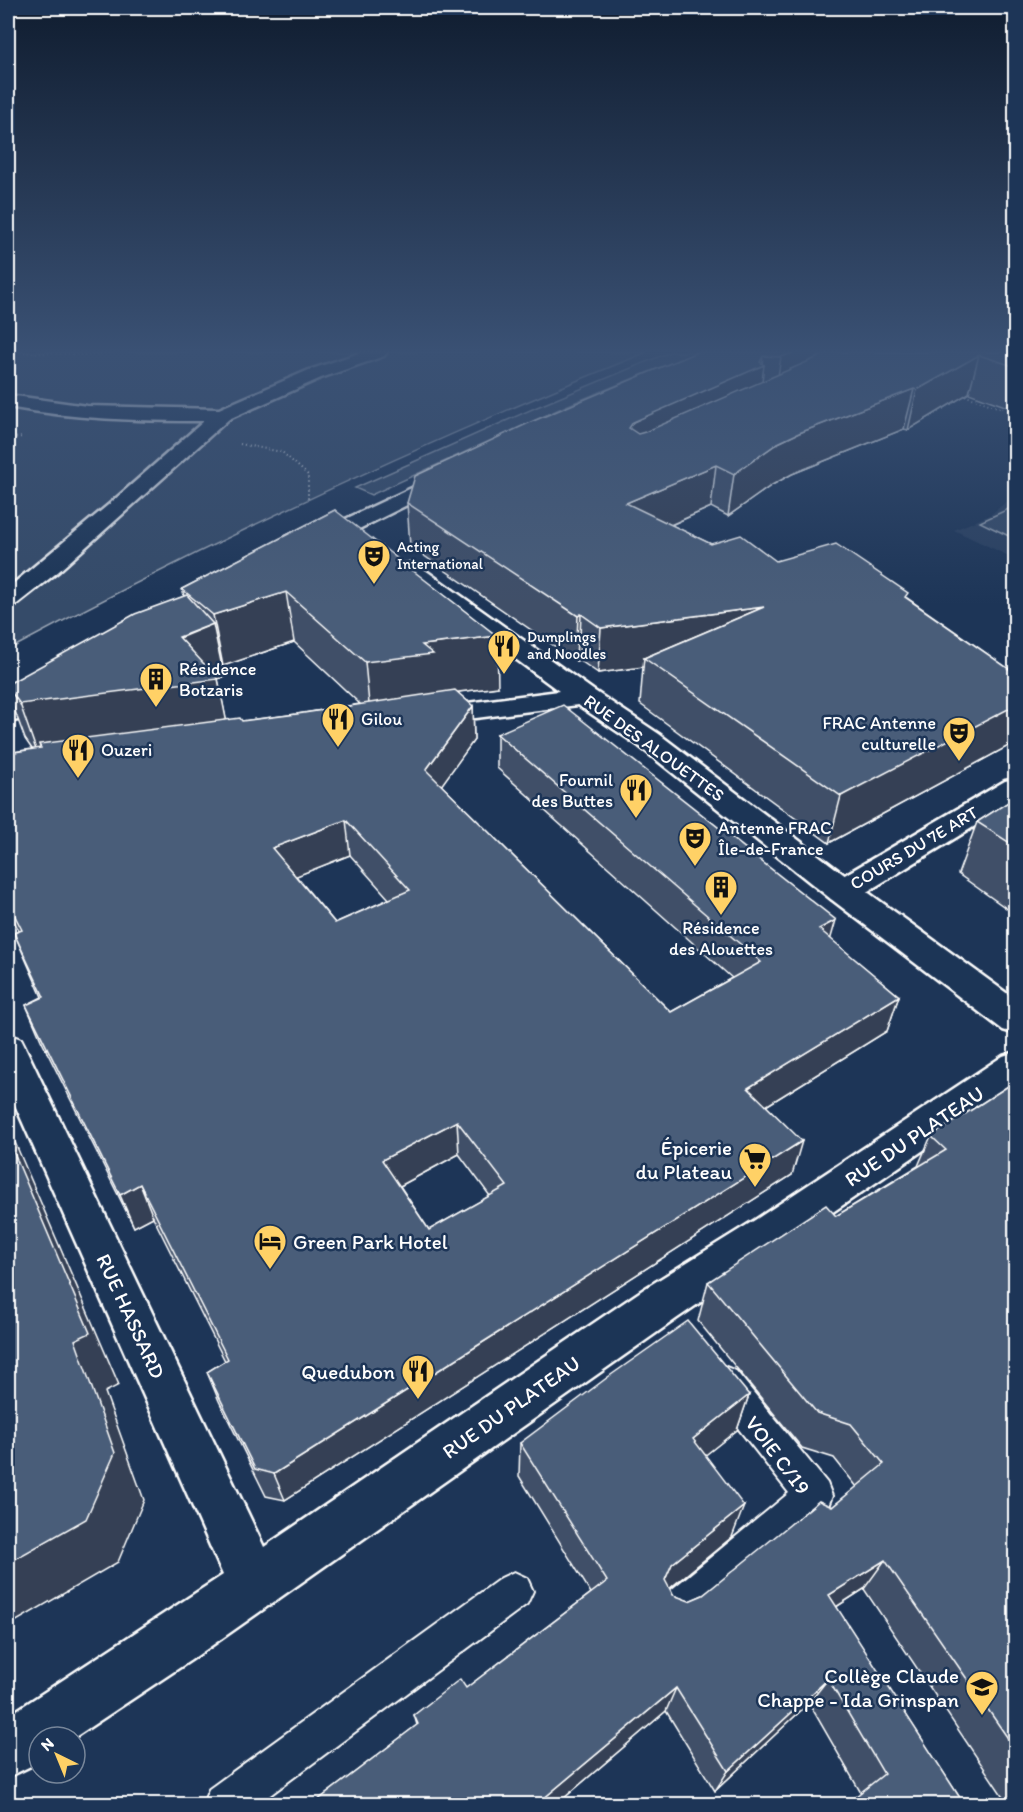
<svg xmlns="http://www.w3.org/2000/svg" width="1023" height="1812" viewBox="0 0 1023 1812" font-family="Itim,sans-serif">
<rect width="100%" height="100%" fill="#1d3557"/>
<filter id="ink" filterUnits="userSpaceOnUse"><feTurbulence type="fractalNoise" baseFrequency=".0167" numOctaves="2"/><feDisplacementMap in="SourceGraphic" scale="12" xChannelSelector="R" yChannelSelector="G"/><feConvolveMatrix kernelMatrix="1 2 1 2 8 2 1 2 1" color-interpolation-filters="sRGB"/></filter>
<g filter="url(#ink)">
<polygon fill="#2a4161" points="1015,495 1015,559 954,530 990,515"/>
<g fill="#364b69" stroke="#9aa5b4" stroke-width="1.5">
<path d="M8 352H647C429 440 215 539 8 650Z"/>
<polygon points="670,352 697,352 566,406 371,495 355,488 537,407"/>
<polygon points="1015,506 1015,539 980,522"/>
</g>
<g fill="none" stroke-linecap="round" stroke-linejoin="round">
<defs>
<g id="service">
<polygon points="724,1366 736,1371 827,1483 832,1496 827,1509 691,1621 678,1627 665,1621 659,1608 665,1595 789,1493 712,1395 707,1383 712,1371"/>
<polygon points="514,1572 527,1578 533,1591 527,1604 258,1804 203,1804 209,1789 501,1578"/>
</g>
<g id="pedestrian">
<path d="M362 352H387L384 356 321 378 229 419 59 571 17 604 8 606V588L113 501 204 421C138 421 73 419 8 407V395L87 406 219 409 309 370Z"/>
<polygon points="1016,779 1016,801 855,899 843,902 831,899 827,891 831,883 1005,781"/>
</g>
<g id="minor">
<polygon points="410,563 418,565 593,690 659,734 855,883 1016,1000 1016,1034 1003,1030 831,899 639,746 578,705 429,724 419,722 415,716 419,710 429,708 559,691 402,575 398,570 402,565"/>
<polygon points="8,1034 21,1039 26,1049 264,1547 644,1289 755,1220 1003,1056 1016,1052 1016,1087 676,1319 191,1660 75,1737 39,1737 39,1762 8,1777 8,1716 223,1575 8,1089"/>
</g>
<g id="tertiary">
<polygon points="450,470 457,472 461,476 457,480 321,548 313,550 305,548 302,543 305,538"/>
<polygon points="52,679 62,681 65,687 62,693 18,720 8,722 8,703 42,681"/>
</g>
</defs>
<use href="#service" stroke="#fff" stroke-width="4"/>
<use href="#pedestrian" stroke="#fff" stroke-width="5"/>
<use href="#minor" stroke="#fff" stroke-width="5"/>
<use href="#tertiary" stroke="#fff" stroke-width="5"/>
<g stroke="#fff" stroke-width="2" stroke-dasharray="1 3" stroke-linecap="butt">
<polyline points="8,352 91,355 114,352"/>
<polyline points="8,365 17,369"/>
<polyline points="961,394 1003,409"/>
<polyline points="8,438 23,437"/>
<polyline points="240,444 282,452 308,475 308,499"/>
</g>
<use href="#service" fill="#1d3557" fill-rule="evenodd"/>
<use href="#pedestrian" fill="#1d3557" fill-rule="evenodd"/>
<use href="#minor" fill="#1d3557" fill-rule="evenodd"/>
<use href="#tertiary" fill="#1d3557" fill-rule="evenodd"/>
</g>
<g fill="#405068" stroke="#fff" stroke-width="1.5" fill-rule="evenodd">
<polygon points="697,352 1016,352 1016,410 969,393 908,430 904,429 792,474 772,485 728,516 711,507 671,525 711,544 776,561 907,598 1016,674 1016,739 1014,743 829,843 640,704 643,667 598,673 579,660 576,661 410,546 407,503"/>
<path d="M335 510 498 687 457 692 473 706 474 740 441 785 671 1012 732 978 497 768V734L830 939 899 996 887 1031 766 1106 792 1175 285 1500 266 1496 219 1401 207 1372 225 1361 153 1217 134 1227 41 1040 26 1005 42 997 14 933 19 931 8 908V753L32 749 25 739 8 692V684L184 596 182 589ZM294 642 360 704 297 714 242 721 226 720 218 679 224 676 222 665 223 666ZM350 855 389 899 335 923 296 876ZM459 1154 490 1196 429 1230 400 1186Z"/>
<polygon points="1016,797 1016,915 958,874 977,822"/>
<polygon points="1016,1081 1016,1804 1008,1804 864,1589 836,1607 964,1804 861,1793 809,1703 715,1791 666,1711 557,1804 313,1804 417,1725 414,1715 466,1688 591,1593 519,1476 520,1443 749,1395 737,1430 705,1455 732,1537 670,1588 673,1595 689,1601 703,1595 832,1507 857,1487 834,1458 802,1448 698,1321 708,1282 836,1216 918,1166 931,1136"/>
</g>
<g fill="#344155" stroke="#fff" stroke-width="1.5">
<polygon points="795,352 878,352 775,396 781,357"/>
<polygon points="979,355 969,393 908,430 917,390"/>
<polygon points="763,356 762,366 764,365 759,404 630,463 629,428 633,422 760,362"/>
<polygon points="914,389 904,429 792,474 772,485 728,516 734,474 778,443 799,433"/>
<polygon points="716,465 711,507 623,546 626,503"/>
<polygon points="286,592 294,642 223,666 213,615"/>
<polygon points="764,607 644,658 643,667 598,673 601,628"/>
<polygon points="581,614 579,660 576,661 578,616"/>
<polygon points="213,624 224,676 218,679 229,733 41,748 39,744 43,757 39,758 20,704"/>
<polygon points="497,636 498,687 435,695 370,714 365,662 422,645"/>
<polygon points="1016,686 1016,739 1014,743 829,843 841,796"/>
<polygon points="473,706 474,740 428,804 426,770"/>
<polygon points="346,820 350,855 279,883 272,848"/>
<polygon points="836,920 826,955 819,929"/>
<polygon points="899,996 887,1031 740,1122 748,1088"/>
<polygon points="457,1121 459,1154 387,1193 382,1160"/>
<polygon points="8,1126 119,1385 105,1392 144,1500 118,1562 8,1626"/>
<polygon points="802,1141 792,1175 285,1500 274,1474"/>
<polygon points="140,1184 153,1217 134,1227 120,1195"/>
<polygon points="749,1395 737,1430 683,1473 693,1439"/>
<polygon points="744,1506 732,1537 664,1593 665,1580 672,1564"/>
<polygon points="885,1560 864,1589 811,1623 829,1595"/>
<polygon points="828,1679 809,1703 715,1791 728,1771"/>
<polygon points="676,1688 666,1711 557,1804 537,1804"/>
</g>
<g fill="#4a5d79" stroke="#fff" stroke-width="1.5" fill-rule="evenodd">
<polygon points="697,352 795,352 781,357 763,356 760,362 764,365 633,422 629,428 638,434 645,432 830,352 1016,352 1016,367 979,355 917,390 914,389 799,433 778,443 734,474 716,465 626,503 711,544 741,535 776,561 836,544 908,593 905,597 1016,674 1016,686 1013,687 1016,688 1016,705 841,796 644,658 764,607 601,628 581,614 578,616 407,503 415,476 531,422"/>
<polygon points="335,510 497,636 422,645 433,654 365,662 286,592 213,615 182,589"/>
<polygon points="187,595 213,624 179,637 218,679 20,704 8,688 8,684 135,614"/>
<path d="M455 690 473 706 426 770 671 1012 761 962 497 734 563 705 836 920 819 929 899 996 748 1088 802 1141 274 1474 255 1469 207 1372 228 1359 140 1184 120 1195 26 1005 44 997 14 933 22 930 8 902V753L41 748 39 744 240 718 242 721 297 714ZM346 820 410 890 335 923 272 848ZM457 1121 507 1186 429 1230 382 1160Z"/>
<polygon points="1016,797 1016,847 977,822"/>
<polygon points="1016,1081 1016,1750 885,1560 829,1595 964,1804 846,1804 884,1774 828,1679 728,1771 676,1688 537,1804 313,1804 418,1724 414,1715 460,1679 466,1688 607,1581 520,1443 608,1377 688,1321 749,1395 693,1439 744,1506 672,1564 665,1580 673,1595 689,1601 703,1595 819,1501 832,1507 884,1464 851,1424 817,1413 708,1282 826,1205 836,1216 946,1150 931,1136"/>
<polygon points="8,1139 90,1333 75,1340 115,1453 86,1519 8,1563"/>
</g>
</g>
<linearGradient id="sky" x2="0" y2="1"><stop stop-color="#101d30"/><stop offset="0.58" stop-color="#3a5174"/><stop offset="1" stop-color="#3a5174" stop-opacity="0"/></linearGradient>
<rect width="1023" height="605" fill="url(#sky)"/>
<defs>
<symbol id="theatre-pin" viewBox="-11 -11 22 30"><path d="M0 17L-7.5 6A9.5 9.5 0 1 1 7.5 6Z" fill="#ffd166" stroke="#1d3557"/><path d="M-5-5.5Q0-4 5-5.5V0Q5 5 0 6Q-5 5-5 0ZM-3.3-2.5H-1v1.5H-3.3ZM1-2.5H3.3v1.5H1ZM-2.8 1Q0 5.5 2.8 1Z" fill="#111"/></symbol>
<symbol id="restaurant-pin" viewBox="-11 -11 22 30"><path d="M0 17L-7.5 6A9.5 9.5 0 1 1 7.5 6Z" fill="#ffd166" stroke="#1d3557"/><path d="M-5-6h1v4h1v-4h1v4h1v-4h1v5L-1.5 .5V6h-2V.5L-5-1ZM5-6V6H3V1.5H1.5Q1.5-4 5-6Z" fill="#111"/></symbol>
<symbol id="building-pin" viewBox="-11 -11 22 30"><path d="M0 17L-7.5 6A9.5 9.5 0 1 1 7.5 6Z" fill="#ffd166" stroke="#1d3557"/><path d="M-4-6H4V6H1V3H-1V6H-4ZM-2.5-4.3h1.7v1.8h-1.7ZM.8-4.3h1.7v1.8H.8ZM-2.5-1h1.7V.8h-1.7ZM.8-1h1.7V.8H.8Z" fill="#111"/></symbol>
<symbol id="supermarket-pin" viewBox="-11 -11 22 30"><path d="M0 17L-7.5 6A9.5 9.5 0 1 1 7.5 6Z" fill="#ffd166" stroke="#1d3557"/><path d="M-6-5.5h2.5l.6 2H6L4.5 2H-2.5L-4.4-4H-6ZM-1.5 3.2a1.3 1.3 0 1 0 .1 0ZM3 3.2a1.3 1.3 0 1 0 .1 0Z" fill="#111"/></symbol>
<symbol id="hotel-pin" viewBox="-11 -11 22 30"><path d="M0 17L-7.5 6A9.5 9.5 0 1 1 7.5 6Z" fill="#ffd166" stroke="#1d3557"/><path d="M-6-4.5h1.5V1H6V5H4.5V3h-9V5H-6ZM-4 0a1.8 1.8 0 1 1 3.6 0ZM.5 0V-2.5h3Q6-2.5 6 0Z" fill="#111"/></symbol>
<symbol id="school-pin" viewBox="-11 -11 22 30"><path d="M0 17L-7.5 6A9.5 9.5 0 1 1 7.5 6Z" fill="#ffd166" stroke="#1d3557"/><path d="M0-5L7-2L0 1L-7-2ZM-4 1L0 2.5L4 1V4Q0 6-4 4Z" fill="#111"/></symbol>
</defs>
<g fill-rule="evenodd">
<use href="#theatre-pin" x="355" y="537" width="38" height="52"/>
<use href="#restaurant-pin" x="485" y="627" width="38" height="52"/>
<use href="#building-pin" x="137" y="660" width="38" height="52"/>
<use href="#restaurant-pin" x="319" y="700" width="38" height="52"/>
<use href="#theatre-pin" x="940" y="714" width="38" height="52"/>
<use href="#restaurant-pin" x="59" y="731" width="38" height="52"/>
<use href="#restaurant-pin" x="617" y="771" width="38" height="52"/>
<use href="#theatre-pin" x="676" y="819" width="38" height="52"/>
<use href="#building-pin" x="702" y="868" width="38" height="52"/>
<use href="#supermarket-pin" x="736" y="1140" width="38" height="52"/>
<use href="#hotel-pin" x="251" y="1222" width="38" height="52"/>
<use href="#restaurant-pin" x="399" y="1352" width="38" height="52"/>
<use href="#school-pin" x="963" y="1668" width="38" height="52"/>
</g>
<g text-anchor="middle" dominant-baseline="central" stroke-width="5" stroke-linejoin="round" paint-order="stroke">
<g font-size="15" fill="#fff" stroke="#1d3557" text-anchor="start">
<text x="397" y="547">Acting<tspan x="397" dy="17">International</tspan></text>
<text x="527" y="637">Dumplings<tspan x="527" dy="17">and Noodles</tspan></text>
</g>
<g font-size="18" fill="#fff" stroke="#1d3557" text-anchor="start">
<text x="179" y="669">Résidence<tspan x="179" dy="21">Botzaris</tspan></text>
<text x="361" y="719">Gilou</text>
<text x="936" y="723" text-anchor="end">FRAC Antenne<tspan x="936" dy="21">culturelle</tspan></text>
<text x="101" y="750">Ouzeri</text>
<text x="613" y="780" text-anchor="end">Fournil<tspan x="613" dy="21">des Buttes</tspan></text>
<text x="718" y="828">Antenne FRAC<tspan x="718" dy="21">Île-de-France</tspan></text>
<text x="721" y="928" text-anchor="middle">Résidence<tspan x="721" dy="21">des Alouettes</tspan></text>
</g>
<g font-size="18" fill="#fff" stroke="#1d3557">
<text transform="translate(654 748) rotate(36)">RUE DES ALOUETTES</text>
<text transform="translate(914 848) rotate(-31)">COURS DU 7E ART</text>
</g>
<g font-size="21" fill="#fff" stroke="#1d3557">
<text transform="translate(914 1136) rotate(-34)">RUE DU PLATEAU</text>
<text transform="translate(131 1316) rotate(65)">RUE HASSARD</text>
<text transform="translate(511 1407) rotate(-35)">RUE DU PLATEAU</text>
<text transform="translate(778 1455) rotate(53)">VOIE C/19</text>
</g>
<g font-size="21" fill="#fff" stroke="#1d3557" text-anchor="end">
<text x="732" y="1147">Épicerie<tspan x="732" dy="24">du Plateau</tspan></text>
<text x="293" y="1241" text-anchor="start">Green Park Hotel</text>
<text x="395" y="1371">Quedubon</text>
<text x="959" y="1675">Collège Claude<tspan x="959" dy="24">Chappe - Ida Grinspan</tspan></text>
</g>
</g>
<rect width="1023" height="1812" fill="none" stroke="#1d3557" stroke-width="30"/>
<rect x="15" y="15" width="993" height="1782" fill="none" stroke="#fff" stroke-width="2" filter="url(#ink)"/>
<g transform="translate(57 1755) rotate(317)"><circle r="28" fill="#1d3557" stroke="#77869a" stroke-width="1.5"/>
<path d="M0-4.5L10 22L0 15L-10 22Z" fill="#ffd166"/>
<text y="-9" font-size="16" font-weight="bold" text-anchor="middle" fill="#ffffff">N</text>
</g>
</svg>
